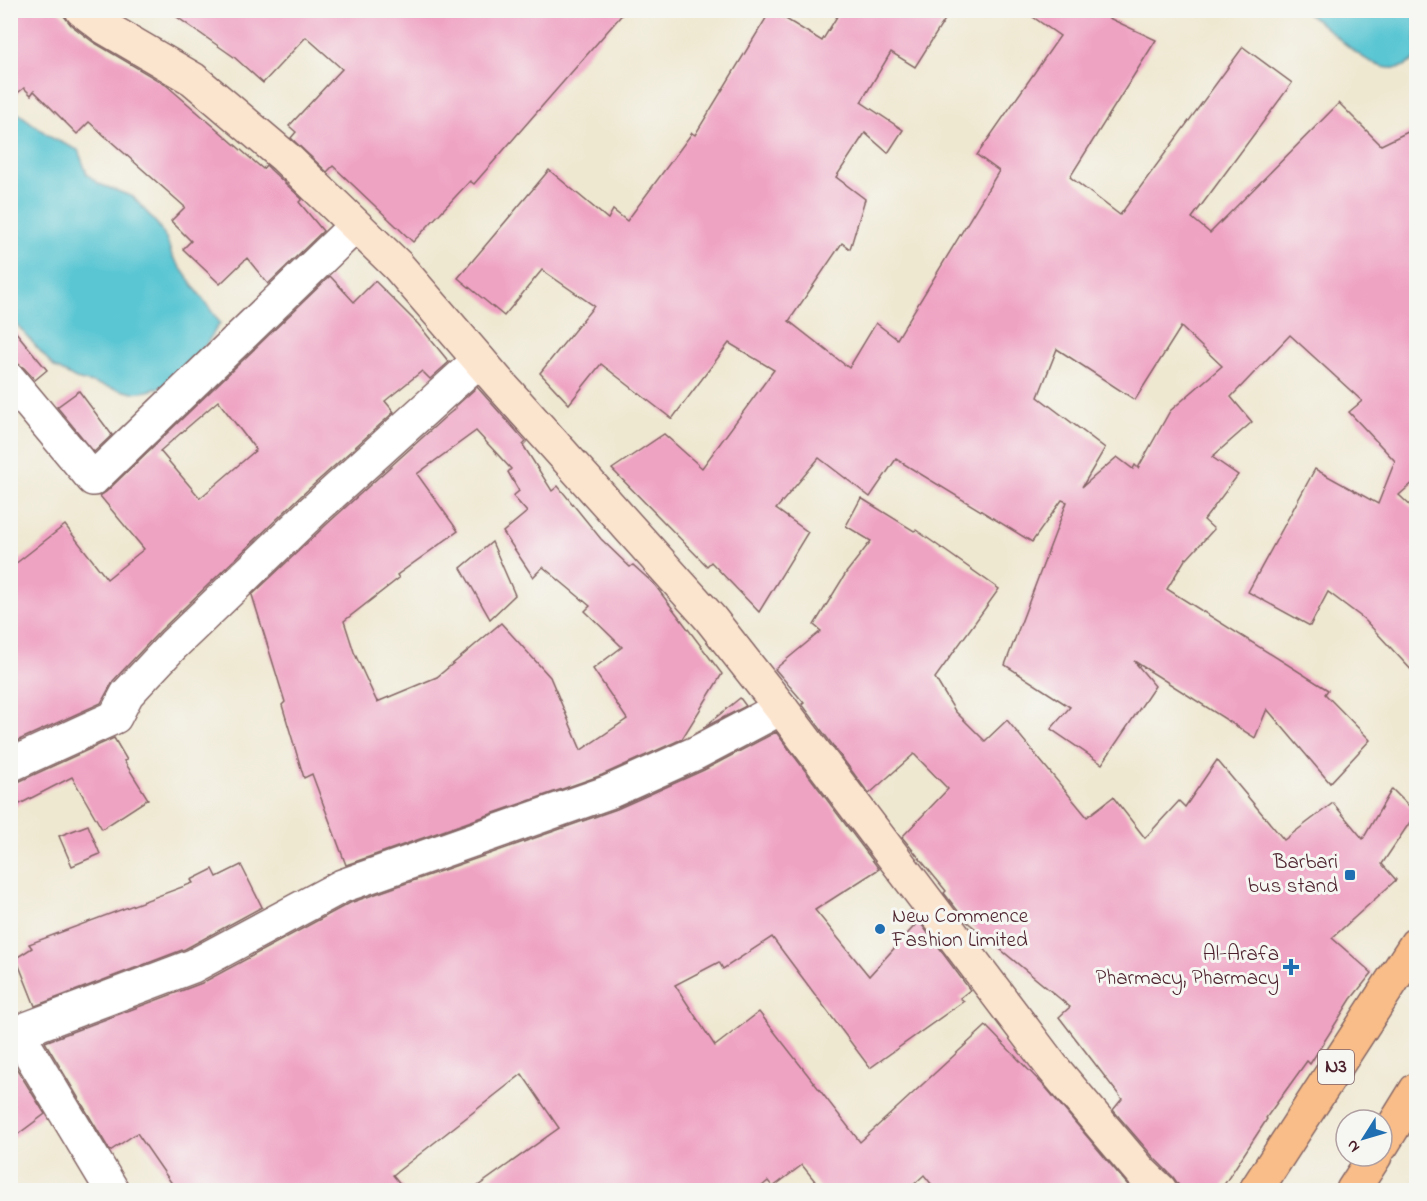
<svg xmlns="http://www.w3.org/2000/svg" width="1427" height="1201" viewBox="0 0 1427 1201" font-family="'Indie Flower',sans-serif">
<rect width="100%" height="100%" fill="#f6f6f2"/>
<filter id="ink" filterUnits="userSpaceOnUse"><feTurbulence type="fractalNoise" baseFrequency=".0167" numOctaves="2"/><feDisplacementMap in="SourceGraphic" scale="12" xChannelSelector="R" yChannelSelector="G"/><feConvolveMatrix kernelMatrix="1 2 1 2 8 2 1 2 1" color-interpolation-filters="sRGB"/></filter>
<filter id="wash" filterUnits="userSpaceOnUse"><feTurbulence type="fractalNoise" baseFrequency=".008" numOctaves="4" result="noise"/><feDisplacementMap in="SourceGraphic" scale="24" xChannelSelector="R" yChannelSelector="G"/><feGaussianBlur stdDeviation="1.35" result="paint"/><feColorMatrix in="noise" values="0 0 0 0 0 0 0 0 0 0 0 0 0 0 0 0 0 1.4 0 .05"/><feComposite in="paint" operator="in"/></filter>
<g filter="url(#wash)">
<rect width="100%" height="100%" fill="#efe8d1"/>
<g fill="#5ac6d3" stroke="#52727f" stroke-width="1.5">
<path d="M1303 11H1416V58C1381 94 1333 26 1303 11Z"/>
<polygon points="11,112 18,113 52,138 78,150 87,174 99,184 133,197 158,225 167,240 172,256 220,323 203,349 168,385 148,391 133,393 76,379 54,367 11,318"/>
</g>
<g id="blocks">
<g fill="#efa3c3" fill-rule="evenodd">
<polygon points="10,10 57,10 64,16 71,25 93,42 166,85 263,169 266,165 272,171 302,199 299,202 323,231 268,284 247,258 220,284 183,249 191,241 171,221 185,207 89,122 77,134 34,91 31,95 24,88 10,99"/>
<polygon points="167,10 626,10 474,184 470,181 413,242 333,166 327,172 291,138 296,132 289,126 342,69 306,37 263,83 234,57"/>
<path d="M771 10 822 41 841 10H951L915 67 891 52 861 102 903 130 888 153 865 133 836 177 865 199 850 249 842 243 789 321 849 368 876 323 897 339 999 171 977 155 1060 36 1023 10H1092L1156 40 1070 177 1120 215 1243 47 1292 83 1192 218 1210 233 1339 103 1381 145 1416 128V483L1415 481 1399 495 1416 511V675L1364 619 1328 592 1310 626 1248 592 1315 469 1378 504 1395 461 1349 412 1362 401 1290 335 1231 397 1252 422 1212 457 1238 475 1204 520 1214 529 1187 559 1186 558 1167 589 1328 690 1325 694 1370 740 1330 783 1267 709 1255 738 1134 661 1155 686 1102 764 1051 729 1070 707 1005 665 1067 502 1062 500 1032 542 896 459 870 497 819 458 776 509 808 532 759 612 711 562 707 566 612 469 664 434 702 468 774 370 729 343 672 419 601 364 569 404 540 373 594 306 542 270 504 316 458 278 549 170 608 219 613 210 627 221 692 133 695 135ZM1181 327 1222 366 1170 411 1138 468 1135 465 1133 469 1117 457 1082 487 1105 448 1038 397 1057 349 1135 400Z"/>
<path d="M330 276 354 302 375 281 418 324 449 362 430 379 422 371 385 401 394 412 301 496 160 631 113 681 101 703 10 744V568L65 525 107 579 144 549 100 496 106 492ZM218 401 256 450 200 498 160 451Z"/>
<polygon points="10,325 47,370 35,380 24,368 17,363 10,362"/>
<path d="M477 387 526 442 523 445 552 491 558 486 601 539 630 567 633 565 654 584 722 674 682 739 602 775 346 865 312 774 304 778 282 705 285 702 252 595 327 524 444 418 456 408 455 407ZM476 431 511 469 508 472 519 491 513 496 527 512 503 532 533 577 543 567 590 606 585 611 622 647 593 669 627 719 581 750 550 677 501 623 437 677 377 702 354 652 344 621 399 578 397 575 458 531 417 474Z"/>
<polygon points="79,391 112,435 94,452 57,407"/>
<polygon points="861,498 914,531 916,530 999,589 935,678 955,711 985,741 1007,720 1087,817 1113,797 1145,838 1179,801 1185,807 1217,760 1284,840 1333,803 1363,839 1392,789 1416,813 1382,864 1396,880 1332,938 1372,973 1351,999 1310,1064 1307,1061 1266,1118 1267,1119 1220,1191 1178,1191 1178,1184 1173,1177 1155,1159 1113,1110 1122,1099 1059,1017 1070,1007 965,920 944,893 946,891 902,837 948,789 914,754 869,794 802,704 804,703 775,669 821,631 814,625 846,573 871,541 846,526"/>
<polygon points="492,542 515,595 490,619 461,568"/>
<polygon points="740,698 746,706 703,728"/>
<polygon points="776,732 879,869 815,910 869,976 919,921 970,990 960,998 964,1001 870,1068 772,937 723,969 719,962 675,985 715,1046 759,1012 860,1142 986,1026 1047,1089 1133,1191 937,1191 924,1175 907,1191 823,1191 802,1165 773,1187 768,1181 756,1191 471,1191 559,1128 522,1074 393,1175 406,1191 177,1191 137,1133 110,1151 45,1042 202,983 350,903 617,809 704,770"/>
<polygon points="114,738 127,760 124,761 148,799 102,829 72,777 10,809 10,783 18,782"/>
<polygon points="88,825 100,854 72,866 59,836"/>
<polygon points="241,865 262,907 185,949 35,1006 16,958 32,948 29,944 193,883 191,880 213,869 217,877"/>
<polygon points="10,1058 45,1114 10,1140"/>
</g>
</g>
</g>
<g filter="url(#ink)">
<use href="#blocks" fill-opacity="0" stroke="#846565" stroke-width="1.5"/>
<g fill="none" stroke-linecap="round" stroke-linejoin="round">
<defs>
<g id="street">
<polyline points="10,380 93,479 355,226"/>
<polyline points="10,765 115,717 127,694 173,645 314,510 479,360"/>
<polyline points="17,1032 112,1190"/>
<polyline points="10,1035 193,966 342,886 609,792 696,753 781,708"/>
</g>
<polyline id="secondary" points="82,10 104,27 193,79 285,157 398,266 499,383 710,618 781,708 1053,1068 1141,1172 1160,1190"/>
<g id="highway">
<polyline points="1382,1145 1416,1090"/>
<polyline points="1256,1190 1416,944"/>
<polyline points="1353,1190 1375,1156"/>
</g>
</defs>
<use href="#street" stroke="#846565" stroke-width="36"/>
<use href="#secondary" stroke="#846565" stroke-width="36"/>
<use href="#highway" stroke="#846565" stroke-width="36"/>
<use href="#street" stroke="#fff" stroke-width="33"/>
<use href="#secondary" stroke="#fce5cf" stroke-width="33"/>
<use href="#highway" stroke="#f8bd88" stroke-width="33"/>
</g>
</g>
<g fill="#1f6fb2" stroke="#f6f6f2" stroke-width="2">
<rect x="1344" y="869" width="12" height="12" rx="3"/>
<circle cx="880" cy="929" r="6"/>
<path d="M1288 958h6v6h6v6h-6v6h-6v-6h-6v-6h6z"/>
</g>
<g text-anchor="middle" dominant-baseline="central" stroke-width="6" stroke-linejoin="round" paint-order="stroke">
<rect fill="#f6f6f2" stroke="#7e6067" stroke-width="1.5" x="1318" y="1050" width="36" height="34" rx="4.5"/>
<g font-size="20" font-weight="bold" fill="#4a1f2b">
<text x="1336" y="1067">N3</text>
</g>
<g font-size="21" fill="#4a1f2b" stroke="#f6f6f2" text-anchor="end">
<text x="1338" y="863">Barbari<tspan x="1338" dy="24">bus stand</tspan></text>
<text x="892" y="917" text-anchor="start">New Commence<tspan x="892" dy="24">Fashion Limited</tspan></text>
<text x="1279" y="955">Al-Arafa<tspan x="1279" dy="24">Pharmacy, Pharmacy</tspan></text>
</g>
</g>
<rect width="1427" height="1201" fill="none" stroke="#f6f6f2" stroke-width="36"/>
<g transform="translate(1364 1138) rotate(233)"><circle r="28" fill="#f6f6f2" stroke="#b1a0a2" stroke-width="1.5"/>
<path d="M0-4.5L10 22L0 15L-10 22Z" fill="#1f6fb2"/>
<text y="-9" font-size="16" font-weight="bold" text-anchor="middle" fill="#4a1f2b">N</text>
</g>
</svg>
